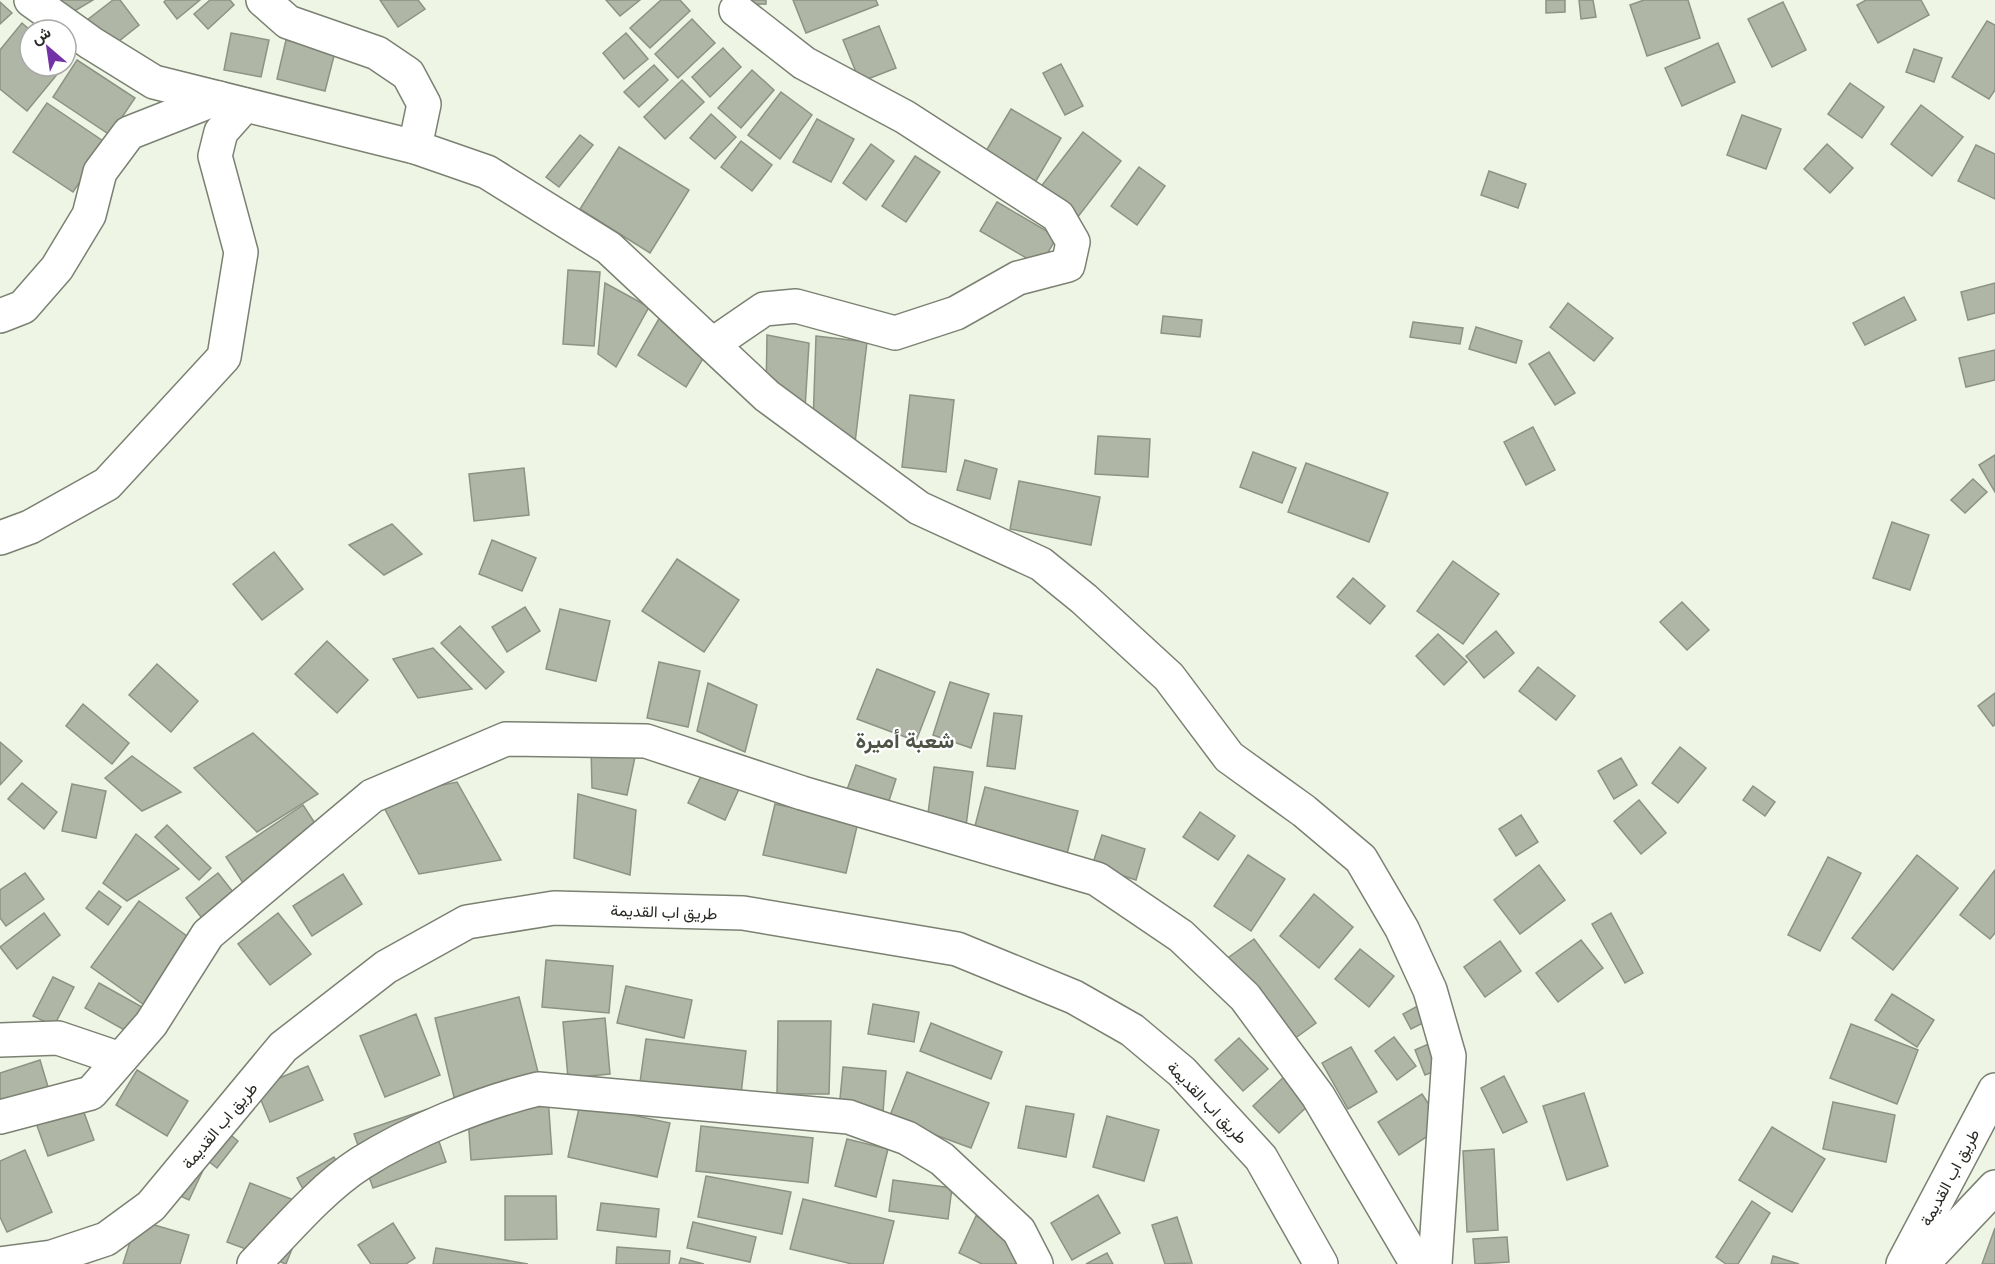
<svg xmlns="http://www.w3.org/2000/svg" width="1995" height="1264" viewBox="0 0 1995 1264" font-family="Lato,Vazirmatn,sans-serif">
<rect width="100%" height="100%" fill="#eef5e4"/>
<g fill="#afb6a6" stroke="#8d9384" stroke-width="1.5">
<polygon points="54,0 93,0 63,18"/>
<polygon points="113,0 120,0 139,25 109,49 78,27"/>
<polygon points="166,0 200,0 177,19 164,2"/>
<polygon points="210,0 230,0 234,5 208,29 194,14"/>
<polygon points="380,0 418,0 425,9 398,27"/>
<polygon points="606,0 640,0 620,16"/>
<polygon points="661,0 680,0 690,11 650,48 630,28"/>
<polygon points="736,0 766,0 766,4 736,5"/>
<polygon points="793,0 876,0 878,5 806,33"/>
<polygon points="1546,0 1565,0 1565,12 1546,13"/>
<polygon points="1579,0 1593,0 1596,17 1581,19"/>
<polygon points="1644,0 1688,0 1700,38 1647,56 1630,5"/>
<polygon points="1866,0 1921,0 1929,15 1878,43 1857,5"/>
<polygon points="0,2 12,13 0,24"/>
<polygon points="1783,2 1806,50 1772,67 1748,19"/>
<polygon points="692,19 715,43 678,78 655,54"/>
<polygon points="1987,21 1995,25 1995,90 1989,99 1952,77"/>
<polygon points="22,23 30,30 30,66 64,66 27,111 0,89 0,50"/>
<polygon points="879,26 896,68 860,82 843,40"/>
<polygon points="231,33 269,40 261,77 224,70"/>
<polygon points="626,33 648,59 624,79 603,53"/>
<polygon points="286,40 335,52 325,91 277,79"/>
<polygon points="1718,43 1735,82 1682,106 1665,68"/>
<polygon points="723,48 741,67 710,97 692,77"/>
<polygon points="1914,49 1942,58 1934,82 1906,72"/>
<polygon points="77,60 135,98 110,135 53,97"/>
<polygon points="1061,64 1083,106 1065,115 1043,73"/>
<polygon points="654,65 668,80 639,107 624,92"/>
<polygon points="752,70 774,90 741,128 718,108"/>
<polygon points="682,80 704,102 665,139 644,117"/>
<polygon points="1850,83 1884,107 1862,138 1828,114"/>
<polygon points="781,92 812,115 780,159 748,135"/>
<polygon points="47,103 106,143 73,192 13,152"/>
<polygon points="1921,105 1963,137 1932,176 1891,144"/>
<polygon points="1011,109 1061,138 1033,186 983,156"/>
<polygon points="711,114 736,137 715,159 690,138"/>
<polygon points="1742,115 1781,129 1766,169 1727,155"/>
<polygon points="817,119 854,139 831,182 793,162"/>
<polygon points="1083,132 1121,161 1077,218 1039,189"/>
<polygon points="580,135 593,145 559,187 546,177"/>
<polygon points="741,141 772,165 752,191 721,167"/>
<polygon points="871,144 894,161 866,200 843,183"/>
<polygon points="1827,144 1853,168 1830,193 1804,169"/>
<polygon points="1976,145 1995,154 1995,199 1958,181"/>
<polygon points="619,147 689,190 650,253 580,209"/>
<polygon points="915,156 940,172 906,222 882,206"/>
<polygon points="1139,167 1165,186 1137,225 1111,206"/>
<polygon points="1489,171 1526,184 1518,208 1481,195"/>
<polygon points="997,202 1057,237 1040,266 980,231"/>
<polygon points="568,270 600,272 594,346 563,344"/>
<polygon points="605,283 649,307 616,367 598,354"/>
<polygon points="1995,283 1995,313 1968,320 1961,292"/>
<polygon points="1904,297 1916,320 1865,345 1853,323"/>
<polygon points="1568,303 1613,338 1594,361 1550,327"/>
<polygon points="664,310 710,347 686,387 638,355"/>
<polygon points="1163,316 1202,320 1200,337 1161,333"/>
<polygon points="1413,322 1463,328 1460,344 1410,337"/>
<polygon points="1476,327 1522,341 1516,363 1469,349"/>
<polygon points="767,335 809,343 805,409 766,394"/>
<polygon points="816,336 867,342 855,443 813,424"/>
<polygon points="1995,350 1995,380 1966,387 1959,358"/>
<polygon points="1549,352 1575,393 1555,405 1529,364"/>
<polygon points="910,395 954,400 946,472 902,467"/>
<polygon points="1533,427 1555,470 1526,485 1504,442"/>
<polygon points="1098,436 1150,439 1148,477 1095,474"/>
<polygon points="1253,452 1296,468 1282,503 1240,487"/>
<polygon points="1995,455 1995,492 1979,465"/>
<polygon points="965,460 997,469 990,499 957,490"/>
<polygon points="1306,463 1388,493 1369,542 1288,512"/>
<polygon points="524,468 529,515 474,521 469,474"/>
<polygon points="1973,479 1987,492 1965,513 1951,500"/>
<polygon points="1019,481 1100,497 1091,545 1010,529"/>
<polygon points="1892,522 1929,535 1910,590 1873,578"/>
<polygon points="392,524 422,554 384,575 349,545"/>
<polygon points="492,540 536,558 522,591 479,574"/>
<polygon points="274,552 303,589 262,620 233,584"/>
<polygon points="677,559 739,600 704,652 642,611"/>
<polygon points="1453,561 1499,594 1463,644 1417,611"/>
<polygon points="1353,578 1385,606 1370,624 1337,597"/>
<polygon points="1682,602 1709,630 1687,650 1660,622"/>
<polygon points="525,607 540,631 507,652 492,627"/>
<polygon points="560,609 610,621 596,681 546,669"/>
<polygon points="460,626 504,672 486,689 441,643"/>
<polygon points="1496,631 1514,653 1484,678 1466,656"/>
<polygon points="1438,634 1467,662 1444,685 1416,656"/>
<polygon points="327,641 368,680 337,713 295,674"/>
<polygon points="433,648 472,689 418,698 393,659"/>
<polygon points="659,662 700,671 688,727 647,718"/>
<polygon points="157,664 198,701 171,732 129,695"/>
<polygon points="1538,667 1575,696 1556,720 1519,691"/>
<polygon points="877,669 935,692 916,741 857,719"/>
<polygon points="950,682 989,694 971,748 933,735"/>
<polygon points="708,683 757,705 745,752 697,731"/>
<polygon points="1995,693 1995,725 1993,726 1978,706"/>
<polygon points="83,704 129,743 112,764 66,726"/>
<polygon points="994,713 1022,716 1015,769 987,766"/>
<polygon points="253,733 318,794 257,832 194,768"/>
<polygon points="0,742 22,761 0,785"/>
<polygon points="1680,747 1706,768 1678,803 1652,783"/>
<polygon points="591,748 635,757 627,795 592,788"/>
<polygon points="132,756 181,792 142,811 105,778"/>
<polygon points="1621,758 1637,785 1614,799 1598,771"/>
<polygon points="856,765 896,779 886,810 845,795"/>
<polygon points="934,767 973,772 966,826 927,821"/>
<polygon points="703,772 739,789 725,820 688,803"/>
<polygon points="457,782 501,860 419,874 379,798"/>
<polygon points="22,783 57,812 44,829 8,799"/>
<polygon points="72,784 106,791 96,838 62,831"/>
<polygon points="1753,786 1775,802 1765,816 1743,800"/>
<polygon points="985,787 1078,811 1067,854 974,830"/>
<polygon points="578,794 636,810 630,875 574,858"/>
<polygon points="1639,800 1666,833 1641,854 1614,821"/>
<polygon points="775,804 858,822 846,873 763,855"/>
<polygon points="303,805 322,834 245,886 226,857"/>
<polygon points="1200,812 1235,836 1218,860 1183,837"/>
<polygon points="1521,815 1538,842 1516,856 1499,829"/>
<polygon points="167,825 211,868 199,880 155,837"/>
<polygon points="136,834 179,869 127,901 103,883"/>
<polygon points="1102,835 1145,849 1136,880 1092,866"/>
<polygon points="1248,855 1285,879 1251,931 1214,906"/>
<polygon points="1917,855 1958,888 1893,970 1852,938"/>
<polygon points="1828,857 1861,873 1820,951 1788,935"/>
<polygon points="1539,865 1565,900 1520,934 1494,900"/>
<polygon points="1995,870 1995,933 1990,939 1960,915"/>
<polygon points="25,873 44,899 6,926 0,918 0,890"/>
<polygon points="218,873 237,897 205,922 186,898"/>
<polygon points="343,874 362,904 312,936 293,906"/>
<polygon points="99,891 121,907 108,925 86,908"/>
<polygon points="1314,894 1353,927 1319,968 1280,936"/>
<polygon points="139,901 195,942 147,1007 91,967"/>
<polygon points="44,913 60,935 17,969 0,947"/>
<polygon points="278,913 311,954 270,985 238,944"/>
<polygon points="1611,913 1643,973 1625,983 1592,924"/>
<polygon points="1254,939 1316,1023 1287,1044 1225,960"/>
<polygon points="1581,940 1603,968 1558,1002 1536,973"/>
<polygon points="1500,941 1521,971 1485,997 1464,967"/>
<polygon points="1360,949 1394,976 1369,1007 1335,979"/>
<polygon points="546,960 613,966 609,1013 542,1007"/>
<polygon points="53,977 74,987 54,1026 33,1016"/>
<polygon points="99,983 142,1007 128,1032 85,1008"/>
<polygon points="626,986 692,1000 684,1038 617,1023"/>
<polygon points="1892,994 1934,1020 1917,1047 1875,1020"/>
<polygon points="519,997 540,1080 455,1101 435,1018"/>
<polygon points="1423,1003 1431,1019 1411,1029 1403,1014"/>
<polygon points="873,1004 919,1012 914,1042 868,1034"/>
<polygon points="416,1014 440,1075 385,1097 360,1036"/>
<polygon points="605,1018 610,1074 568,1078 563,1022"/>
<polygon points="778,1021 831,1021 829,1094 777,1094"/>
<polygon points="931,1023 1002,1052 991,1079 920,1051"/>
<polygon points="1851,1024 1918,1050 1897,1104 1830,1078"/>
<polygon points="1394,1037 1416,1066 1397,1080 1375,1051"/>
<polygon points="1239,1038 1268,1069 1243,1091 1215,1060"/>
<polygon points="646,1039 746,1051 741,1094 640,1082"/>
<polygon points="1440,1039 1450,1065 1425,1075 1415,1050"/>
<polygon points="1351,1047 1377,1092 1348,1109 1322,1063"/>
<polygon points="40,1060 49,1090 0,1106 0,1073"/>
<polygon points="308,1066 323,1100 270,1122 256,1088"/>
<polygon points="843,1067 886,1071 883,1113 839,1109"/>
<polygon points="137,1070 188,1101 167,1136 116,1105"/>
<polygon points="907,1072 989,1103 971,1148 889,1118"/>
<polygon points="1286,1075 1312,1102 1279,1133 1253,1106"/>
<polygon points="1504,1076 1527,1122 1503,1133 1481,1088"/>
<polygon points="1584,1093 1608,1166 1567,1180 1543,1106"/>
<polygon points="1422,1094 1443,1126 1399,1155 1378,1122"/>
<polygon points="548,1096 552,1154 471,1160 467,1103"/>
<polygon points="1833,1102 1895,1115 1886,1162 1823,1149"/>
<polygon points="580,1104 670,1123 657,1177 568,1157"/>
<polygon points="1026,1106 1074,1114 1066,1157 1018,1148"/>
<polygon points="82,1107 94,1140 48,1156 36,1123"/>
<polygon points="428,1109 446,1162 373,1188 354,1134"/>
<polygon points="1107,1116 1159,1130 1144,1181 1093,1167"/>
<polygon points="209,1117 238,1141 217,1168 188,1145"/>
<polygon points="701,1126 813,1138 808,1183 696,1171"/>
<polygon points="1772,1127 1825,1159 1792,1212 1739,1180"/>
<polygon points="847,1139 888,1149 876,1197 835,1186"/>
<polygon points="1494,1149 1498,1230 1467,1232 1463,1151"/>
<polygon points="25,1150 52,1212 7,1232 0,1217 0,1161"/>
<polygon points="334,1157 345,1177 308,1198 297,1178"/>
<polygon points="206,1164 189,1200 172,1192"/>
<polygon points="706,1176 791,1192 782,1234 698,1217"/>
<polygon points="893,1180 952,1188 948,1219 889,1211"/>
<polygon points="250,1183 309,1206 286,1264 227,1242"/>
<polygon points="1098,1195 1120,1233 1072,1260 1051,1223"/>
<polygon points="505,1196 556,1196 557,1239 505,1240"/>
<polygon points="803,1199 894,1221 883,1264 852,1264 790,1249"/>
<polygon points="1752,1201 1770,1213 1738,1264 1726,1264 1716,1257"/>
<polygon points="601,1203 659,1209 656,1237 597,1230"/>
<polygon points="976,1216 1030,1240 1019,1264 982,1264 959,1253"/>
<polygon points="1177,1217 1192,1263 1165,1264 1152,1225"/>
<polygon points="137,1220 189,1235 180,1264 123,1264"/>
<polygon points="693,1222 756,1237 750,1262 687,1248"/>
<polygon points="393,1223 415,1258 406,1264 371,1264 358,1245"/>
<polygon points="1995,1228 1995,1264 1982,1264"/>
<polygon points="1507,1237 1509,1262 1475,1264 1473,1239"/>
<polygon points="617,1247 670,1251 669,1264 616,1264"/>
<polygon points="436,1248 528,1264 433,1264"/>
<polygon points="1107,1253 1113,1264 1086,1264"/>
<polygon points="1773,1256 1799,1264 1771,1264"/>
<polygon points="681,1258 704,1264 679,1264"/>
</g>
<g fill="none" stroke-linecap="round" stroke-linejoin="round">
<defs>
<g id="minor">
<polyline points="31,0 91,43 154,82 415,147 487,172 609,248 767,396 919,508 1041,564 1084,599 1169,677 1229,757 1304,811 1361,859 1402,929 1430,990 1449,1056 1435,1264"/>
<polyline points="263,0 288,22 377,53 408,74 424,104 415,147"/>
<polyline points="0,316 23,307 57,268 89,215 100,172 129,133 218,98"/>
<polyline points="713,344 764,309 796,306 895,333 956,313 1018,278 1068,265 1073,242 1058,216 905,117 804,63 736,10"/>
<polyline points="0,538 30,527 107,484 224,357 241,252 215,156 221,132 245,105"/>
<polyline points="0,1040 58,1038 120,1059"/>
<polyline points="0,1117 91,1093 151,1024 208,934 372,796 506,739 646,741 802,793 1097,879 1181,936 1245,997 1318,1096 1417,1264"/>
<polyline points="0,1264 52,1257 106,1239 151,1206 283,1047 386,967 467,922 554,908 743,913 957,949 1074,997 1132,1030 1182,1072 1261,1158 1321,1264"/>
<path d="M254 1264C286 1231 322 1188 361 1163 412 1131 480 1103 538 1089L849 1117 907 1138 942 1159 1019 1231 1036 1264"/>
<polyline points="1903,1264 1995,1090"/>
<polyline points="1922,1264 1995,1187"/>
</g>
</defs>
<use href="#minor" stroke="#7b8172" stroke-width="36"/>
<use href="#minor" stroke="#fff" stroke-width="33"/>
</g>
<g text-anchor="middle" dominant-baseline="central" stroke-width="4.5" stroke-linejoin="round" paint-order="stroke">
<g font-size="16" fill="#292b25" stroke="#fff">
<text transform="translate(664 911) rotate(2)">طريق اب القديمة</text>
<text transform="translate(1208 1102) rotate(46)">طريق اب القديمة</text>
<text transform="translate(219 1125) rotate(-50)">طريق اب القديمة</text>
<text transform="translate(1949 1177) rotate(-62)">طريق اب القديمة</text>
</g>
<g font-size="22" font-weight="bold" fill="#4e5446" stroke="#fff">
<text x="905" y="739">شعبة أميرة</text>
</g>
</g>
<g transform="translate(48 48) rotate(331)"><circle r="28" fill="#ffffff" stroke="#a9aaa8" stroke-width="1.5"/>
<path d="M0-4.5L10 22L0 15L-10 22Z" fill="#7333a7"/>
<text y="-9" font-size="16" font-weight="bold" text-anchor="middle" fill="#292b25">ش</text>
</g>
</svg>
